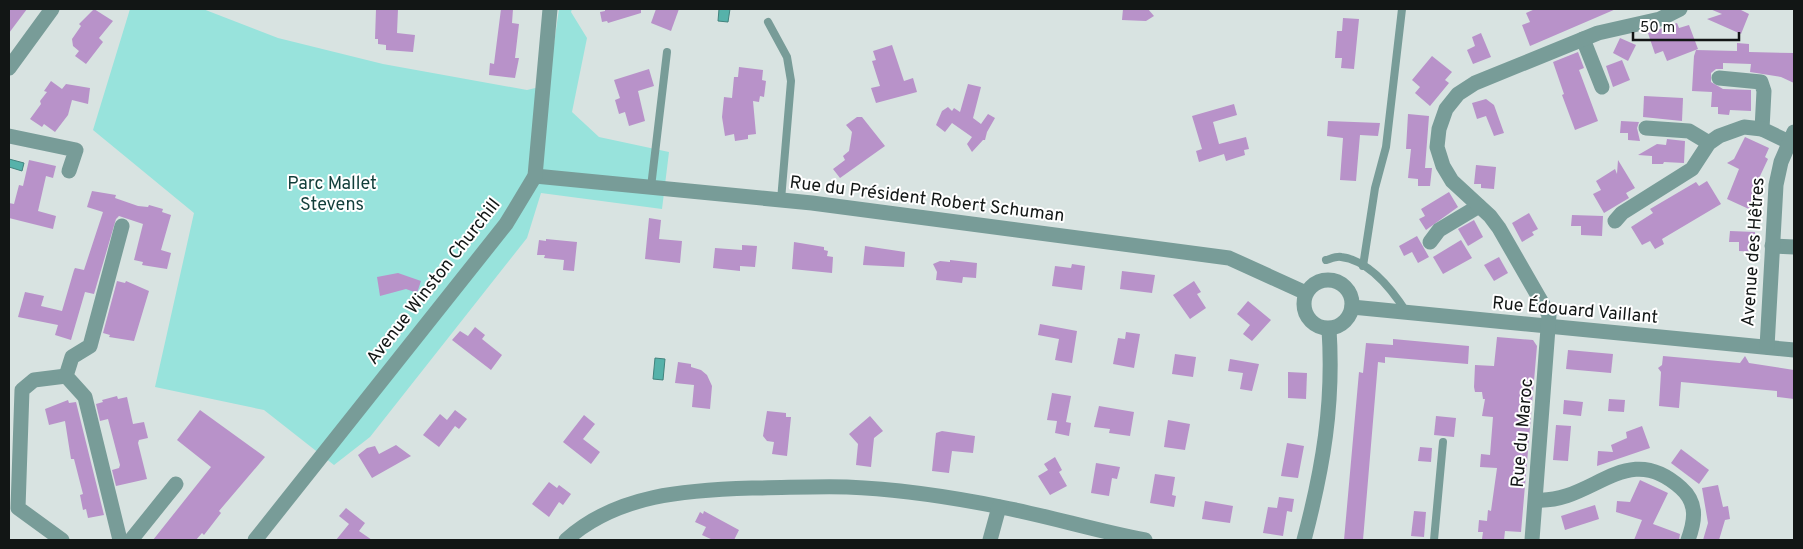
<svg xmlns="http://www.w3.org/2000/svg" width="1803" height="549" viewBox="0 0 1803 549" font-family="Overpass,sans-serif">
<rect width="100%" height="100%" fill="#d8e3e1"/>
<polygon fill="#98e3dc" points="130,9 203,9 278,38 383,64 527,90 548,85 559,9 572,9 571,12 587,38 572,112 599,137 669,152 662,209 541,193 527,238 370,437 334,465 264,410 155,387 194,213 93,130"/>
<g fill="#56b2aa" stroke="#42837d">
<polygon points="719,9 730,9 728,22 718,21"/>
<polygon points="9,159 24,163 22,171 9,167"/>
<polygon points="655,358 665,359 663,380 653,379"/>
</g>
<g fill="#b892c9">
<polygon points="9,9 27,9 9,33"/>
<polygon points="94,9 113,21 99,38 103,42 86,64 75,56 79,51 73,46 72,39 81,26 79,24"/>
<polygon points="376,9 398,9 397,33 415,35 413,52 386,50 386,45 378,44 378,39 375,39"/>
<polygon points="501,9 513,9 512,23 519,24 515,58 519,58 515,78 489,75 490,63 494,64 495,56"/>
<polygon points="605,9 641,9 641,13 608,23 607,21 602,22 600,12 605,11"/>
<polygon points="656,9 679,9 671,31 651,23"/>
<polygon points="1123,9 1148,9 1154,16 1146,21 1122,20"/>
<polygon points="1535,9 1616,9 1530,46 1522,25 1530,22 1526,13"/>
<polygon points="1710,9 1739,9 1749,14 1741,34 1707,19 1722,14"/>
<polygon points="1343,18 1359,19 1354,69 1341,68 1342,58 1335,58 1337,31 1342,31"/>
<polygon points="1677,23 1679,28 1689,25 1698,49 1667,61 1663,51 1655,54 1648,33"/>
<polygon points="1481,33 1491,57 1473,64 1467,50 1475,46 1472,37"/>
<polygon points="1620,38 1636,45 1628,61 1613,53"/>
<polygon points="1737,43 1749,44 1749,52 1794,53 1794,83 1781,77 1750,72 1751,64 1723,63 1723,69 1716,69 1711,73 1711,82 1723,89 1751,90 1751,111 1730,110 1729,115 1718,114 1718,107 1711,107 1712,92 1692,91 1694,56 1696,50 1737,51"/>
<polygon points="892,45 904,81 913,78 917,92 876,103 871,88 880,86 872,61 876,60 873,51"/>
<polygon points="1578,52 1584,68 1579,70 1598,121 1575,130 1562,95 1564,94 1553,62"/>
<polygon points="1432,56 1452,72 1445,80 1449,83 1430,106 1415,93 1420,87 1412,80"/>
<polygon points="1622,60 1630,80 1613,87 1606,66"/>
<polygon points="739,67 763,70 762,80 766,81 764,97 760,96 759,102 753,101 756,134 748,135 748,139 735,141 734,134 725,136 722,117 724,97 732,98 734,77 738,77"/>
<polygon points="649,69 654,86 638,91 645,121 629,126 625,112 619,114 615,100 620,98 614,80"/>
<polygon points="51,81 62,89 66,84 90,88 88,104 72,100 68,115 55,132 44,124 42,127 30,119 41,104 40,101 47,92 44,91"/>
<polygon points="968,84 981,87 973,118 981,124 988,114 995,118 987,132 985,140 983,140 972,152 967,144 972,137 952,123 945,132 936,125 942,111 948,107 952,111 954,108 960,112"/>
<polygon points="1644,96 1683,98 1682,121 1643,117"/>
<polygon points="1486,99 1494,105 1504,133 1494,136 1486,116 1477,119 1472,103"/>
<polygon points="1234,104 1237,115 1213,122 1219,144 1246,137 1249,149 1244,150 1245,155 1226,161 1224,154 1199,162 1196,151 1202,149 1192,116"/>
<polygon points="1408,114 1429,116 1425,168 1432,168 1430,186 1418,186 1418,179 1408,178 1411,149 1406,149"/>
<polygon points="857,117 862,117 885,146 840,178 833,169 845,160 843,156 849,151 852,132 846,125"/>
<polygon points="1328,121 1380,123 1378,136 1360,135 1356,181 1340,180 1343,138 1327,136"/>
<polygon points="1621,121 1639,122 1637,128 1640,141 1628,140 1628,133 1620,133"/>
<polygon points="1745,137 1769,148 1765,157 1768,159 1753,191 1759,194 1751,210 1727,199 1739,169 1727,163 1734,159"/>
<polygon points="1667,139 1685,141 1684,163 1664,162 1663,164 1652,164 1652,156 1638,155 1657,144 1666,145"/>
<polygon points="29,160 56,166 53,178 46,176 38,211 56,216 53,229 9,218 9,203 14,204 19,185 23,186"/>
<polygon points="1618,160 1635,188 1626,193 1629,198 1604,213 1593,194 1601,190 1596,181 1615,169 1617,174"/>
<polygon points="1476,165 1496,167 1494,189 1481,188 1481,184 1474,184"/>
<polygon points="1707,181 1721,204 1662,239 1664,244 1655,249 1650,241 1642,245 1631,227 1653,213 1650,209 1696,182 1699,186"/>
<polygon points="92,191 116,195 115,198 138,206 148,207 149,205 163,209 162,212 171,215 161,250 171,253 167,269 142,265 143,262 134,260 143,224 119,216 116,219 94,294 85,292 71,340 55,335 58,325 18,317 25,292 44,296 41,306 62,311 74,270 75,268 84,270 103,212 87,207"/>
<polygon points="1449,192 1458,207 1426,230 1419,219 1425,216 1421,209"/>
<polygon points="1529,213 1538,229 1532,232 1534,235 1522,242 1512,223"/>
<polygon points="1572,215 1603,216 1602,236 1581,235 1581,226 1571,226"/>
<polygon points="649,218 661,220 659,239 682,241 680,263 645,259"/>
<polygon points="1474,220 1483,237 1468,246 1458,229"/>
<polygon points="1730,231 1755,232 1755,252 1739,251 1739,242 1729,242"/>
<polygon points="1417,236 1429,257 1418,263 1412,252 1404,256 1399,246"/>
<polygon points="546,239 577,242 574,271 563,270 564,260 544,258 545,255 537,255 539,240 546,241"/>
<polygon points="1461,240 1472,258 1443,274 1433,257"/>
<polygon points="794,242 824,247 824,250 828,251 827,256 833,257 832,273 792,269"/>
<polygon points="742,245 757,246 755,267 740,266 740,271 713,268 715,248 742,250"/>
<polygon points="865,246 905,252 904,267 863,265"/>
<polygon points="1499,257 1508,273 1494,281 1484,265"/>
<polygon points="950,260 977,263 976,278 963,277 962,283 936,280 937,272 933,264 940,261 950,262"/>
<polygon points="1072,264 1085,266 1082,290 1052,286 1055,266 1071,268"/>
<polygon points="1122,271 1155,275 1152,293 1120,289"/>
<polygon points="398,273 421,281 417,293 406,289 380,296 377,277"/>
<polygon points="117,281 125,283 126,281 149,291 134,341 109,337 110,335 103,333"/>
<polygon points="1194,281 1201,292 1197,294 1206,308 1190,319 1173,295"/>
<polygon points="1248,301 1271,320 1252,341 1243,334 1250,325 1237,314"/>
<polygon points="1040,324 1077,331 1072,363 1055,360 1059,339 1038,335"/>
<polygon points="475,327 485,335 482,339 502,355 491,370 452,340 460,331 468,336"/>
<polygon points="1126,332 1140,334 1134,368 1113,364 1118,338 1125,339"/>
<polygon points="1497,337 1533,340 1537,346 1521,532 1505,531 1504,540 1482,539 1483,532 1478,532 1479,520 1487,521 1488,510 1491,511 1497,468 1480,467 1481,454 1490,455 1493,417 1482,416 1485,399 1483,399 1482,392 1475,392 1474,387 1475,365 1494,366"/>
<polygon points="1393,339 1469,346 1468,364 1385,357 1385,363 1378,362 1363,540 1344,540 1359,372 1363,373 1366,343 1393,345"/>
<polygon points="1568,350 1613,354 1611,373 1566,369"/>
<polygon points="1175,354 1196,357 1193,377 1172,374"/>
<polygon points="1663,356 1740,363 1745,356 1749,363 1794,370 1794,399 1777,397 1777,391 1681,382 1679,408 1659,406 1661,372 1658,368 1662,365"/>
<polygon points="1230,359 1259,364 1252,391 1240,389 1243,373 1228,371"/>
<polygon points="678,362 691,364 691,367 701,370 707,375 712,386 710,409 692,407 694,385 675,383"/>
<polygon points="1288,372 1307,373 1306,399 1288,398"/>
<polygon points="1052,393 1071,396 1066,422 1071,423 1069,436 1055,433 1057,421 1047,420"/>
<polygon points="117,396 118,399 127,397 133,424 144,422 148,438 139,440 138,443 147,479 116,486 112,470 119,468 120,465 108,419 100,421 96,404 103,402 102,400"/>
<polygon points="1609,399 1625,400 1624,412 1608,411"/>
<polygon points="68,400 69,403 76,402 104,515 88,518 86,509 83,510 80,495 83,494 74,459 71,459 65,421 49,425 45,409"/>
<polygon points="1564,400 1583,402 1581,416 1563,414"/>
<polygon points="1099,406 1134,412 1130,436 1109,433 1110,429 1094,427"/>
<polygon points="200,410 265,457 219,511 221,513 204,535 202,533 196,540 153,540 211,467 177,440"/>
<polygon points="455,410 467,419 459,429 455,426 439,447 423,435 440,414 447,420"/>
<polygon points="767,411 786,413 786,417 791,417 787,456 772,454 774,442 767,441 763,436"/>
<polygon points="584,415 595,424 583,439 600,452 591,464 563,442"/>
<polygon points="870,416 883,431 874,438 871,467 856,465 858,444 849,434"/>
<polygon points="1436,416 1456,418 1454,437 1434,435"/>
<polygon points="1168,420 1190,424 1185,450 1164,447"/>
<polygon points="1556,425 1571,426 1568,461 1553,460"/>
<polygon points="1642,426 1650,448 1597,466 1598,451 1613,452 1611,445 1627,438 1626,432"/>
<polygon points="942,431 975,436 973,453 952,451 949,473 932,471 936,433"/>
<polygon points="1287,443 1304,446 1298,478 1281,476"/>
<polygon points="396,445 411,456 372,478 358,455 367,448 375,446 379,454"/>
<polygon points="1420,447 1432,448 1431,462 1418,461"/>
<polygon points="1681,449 1709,470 1699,484 1671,463"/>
<polygon points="1055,457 1062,470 1059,472 1067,486 1050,495 1038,476 1048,470 1044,464"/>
<polygon points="1096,463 1120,467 1117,479 1112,478 1109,496 1091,493"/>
<polygon points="1155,474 1175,477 1172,495 1176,496 1174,507 1150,503"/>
<polygon points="1640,480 1668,493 1653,524 1680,534 1679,540 1634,540 1642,520 1616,512 1617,501 1630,502"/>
<polygon points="549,482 557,488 559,485 571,494 563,505 559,502 549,517 532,504"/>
<polygon points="1718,485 1723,507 1728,506 1730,519 1725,520 1719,540 1703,540 1708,523 1702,488"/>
<polygon points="1279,497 1294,499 1292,512 1287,511 1283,536 1263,533 1268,507 1277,508"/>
<polygon points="1205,501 1233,506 1230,523 1202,519"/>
<polygon points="1595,505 1599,519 1565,530 1561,516"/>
<polygon points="346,508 365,523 359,531 372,540 336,540 349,524 339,516"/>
<polygon points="704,511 739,530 734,540 713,540 702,535 706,527 695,522 700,512 703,514"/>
<polygon points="1414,511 1426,512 1424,537 1411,536"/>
</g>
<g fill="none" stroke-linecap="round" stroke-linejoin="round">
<g stroke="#789c98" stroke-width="8">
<polyline points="768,22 787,57 791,81 781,200"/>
<polyline points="651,187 667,52"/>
<path d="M1326 260C1330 259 1337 256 1341 257 1369 260 1393 291 1407 313"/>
<polyline points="1363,266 1375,188 1386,147 1402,9"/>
<polyline points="1434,540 1443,442"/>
</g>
<g stroke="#789c98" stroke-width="15">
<polyline points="1583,39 1602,87"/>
<polyline points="9,68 52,9"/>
<polyline points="1719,78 1761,82 1764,91 1762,129 1789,142"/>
<polyline points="1646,128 1689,131 1709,143"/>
<polyline points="9,136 76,150 69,171"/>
<polyline points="535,176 812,203 1229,258 1306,293"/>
<polyline points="1615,221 1622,213 1692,169 1709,143 1719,136 1744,127 1762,129"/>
<polyline points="1430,242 1439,230 1479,206"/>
<polyline points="1772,246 1794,247"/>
<circle cx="1328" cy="304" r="24"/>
<polyline points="1352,307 1794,350"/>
<polyline points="1767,347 1776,185 1781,162 1794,132"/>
<path d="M1536 500C1593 504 1626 438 1681 488 1698 503 1695 521 1688 540"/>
<polyline points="62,540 18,508 22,390 34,380 66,376"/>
<polyline points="120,540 85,397 66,376 72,357 90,346 122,226"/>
<polyline points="131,540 176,484"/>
<polyline points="255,540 506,224 535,176 550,9"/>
<path d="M566 540C617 494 687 490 752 488 783 488 815 486 847 487 898 489 951 497 1001 507 1049 516 1096 531 1145 540"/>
<polyline points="990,540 999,507"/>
<path d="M1304 540C1323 468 1334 404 1329 329"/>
<polyline points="1532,540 1549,315 1499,228 1490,216 1452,181 1443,166 1437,147 1439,129 1446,109 1458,94 1475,83 1598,33 1660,19 1680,9"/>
</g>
</g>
<g text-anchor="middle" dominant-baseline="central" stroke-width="4" stroke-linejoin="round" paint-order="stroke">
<g font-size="18" fill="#123e3a" stroke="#fff">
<text x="332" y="184">Parc Mallet<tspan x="332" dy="21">Stevens</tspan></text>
</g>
<g font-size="18" fill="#121615" stroke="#fff">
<text transform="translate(927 200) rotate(7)">Rue du Président Robert Schuman</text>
<text transform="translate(1754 252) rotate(-86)">Avenue des Hêtres</text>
<text transform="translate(434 282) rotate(-52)">Avenue Winston Churchill</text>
<text transform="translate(1575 311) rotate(5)">Rue Édouard Vaillant</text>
<text transform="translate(1523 433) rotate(-85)">Rue du Maroc</text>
</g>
</g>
<rect width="1803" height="549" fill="none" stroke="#121615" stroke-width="20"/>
<path d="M1633 32v8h106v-8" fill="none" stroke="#121615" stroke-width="2.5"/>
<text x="1640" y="32" font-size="15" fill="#121615" stroke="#ffffff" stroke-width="4" paint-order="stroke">50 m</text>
</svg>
